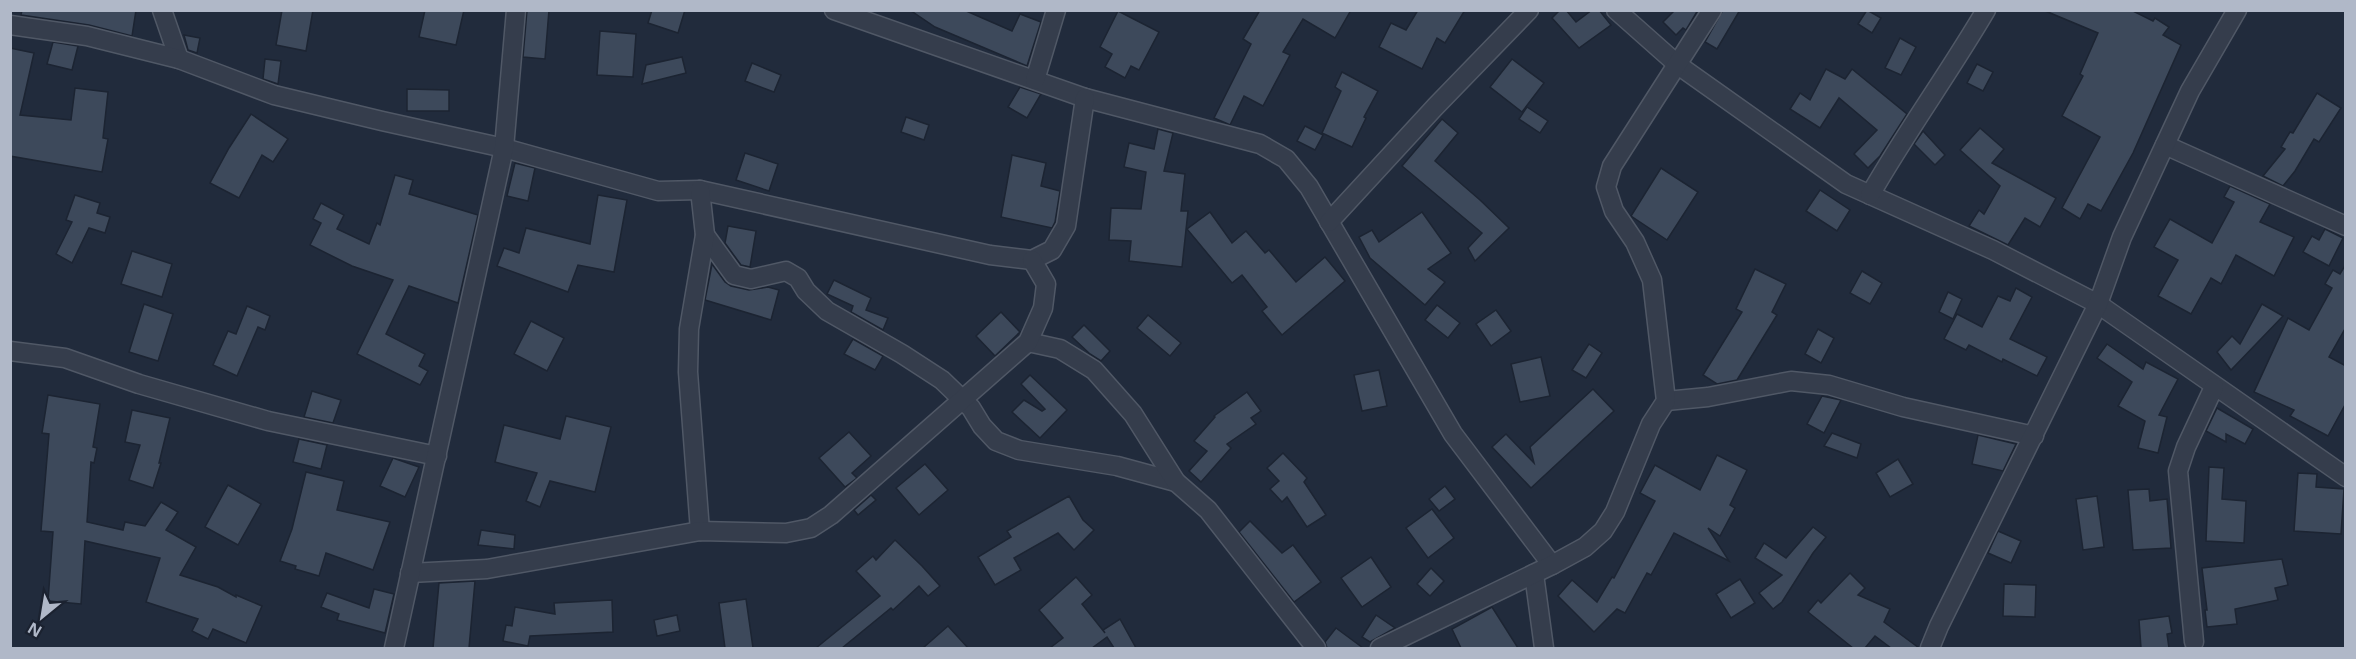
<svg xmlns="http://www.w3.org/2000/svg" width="2356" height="659" viewBox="0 0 2356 659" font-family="'Noto Sans',sans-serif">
<rect width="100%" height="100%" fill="#212b3c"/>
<g fill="#3d495b" stroke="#1c2432" stroke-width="1.5">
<polygon points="22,10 136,10 132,36 89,25 21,15"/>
<polygon points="282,10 313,10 306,51 276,45"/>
<polygon points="425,10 464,10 456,45 419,37"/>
<polygon points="527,10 549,10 545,59 523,57"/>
<polygon points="652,10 685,10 678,33 648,23"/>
<polygon points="910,10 964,10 1012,31 1020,14 1041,22 1027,66 935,27"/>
<polygon points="1260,10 1351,10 1335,38 1303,19 1283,52 1290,55 1263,106 1244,96 1230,125 1228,124 1214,118 1251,44 1243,39"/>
<polygon points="1418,10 1465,10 1445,43 1437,38 1422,69 1379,47 1391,23 1406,30"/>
<polygon points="1560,10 1566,10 1576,22 1592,10 1599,10 1611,25 1579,48 1552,18"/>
<polygon points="1675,10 1698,10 1686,30 1683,28 1676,35 1663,22"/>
<polygon points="1723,10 1740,10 1717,49 1705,42"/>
<polygon points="1867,10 1881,18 1872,33 1858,24"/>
<polygon points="2043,10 2131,10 2153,21 2155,18 2169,27 2163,35 2181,45 2133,153 2101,211 2088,204 2080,219 2062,208 2100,137 2062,116 2083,76 2080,74 2098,33"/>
<polygon points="1118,11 1159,32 1139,70 1131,66 1125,78 1105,67 1112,54 1100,47"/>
<polygon points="600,31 636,34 633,77 597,75"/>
<polygon points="184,35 200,38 197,53 188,50"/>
<polygon points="1900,38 1916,47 1901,75 1885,68"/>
<polygon points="53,42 78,46 72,70 47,64"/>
<polygon points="10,48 34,53 20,115 71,120 75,88 108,92 103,138 108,139 102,172 10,156"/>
<polygon points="682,57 686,73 642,84 646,65"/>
<polygon points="265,59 281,61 278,84 263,79"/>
<polygon points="1512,59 1544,83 1522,112 1490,87"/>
<polygon points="752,63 781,75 774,92 745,81"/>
<polygon points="1977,64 1993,72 1983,91 1967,83"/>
<polygon points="1826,69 1845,79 1852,69 1907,114 1880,156 1868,168 1854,154 1877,130 1839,98 1820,128 1790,109 1800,93 1810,100"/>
<polygon points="1342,72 1378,91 1364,117 1366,118 1352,147 1322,133 1341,91 1335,87"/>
<polygon points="1020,87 1041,94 1027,118 1008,107"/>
<polygon points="407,89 449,90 449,111 407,111"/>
<polygon points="2317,93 2341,108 2319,142 2314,139 2295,171 2283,186 2263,176 2285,149 2281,147 2290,132 2293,133"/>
<polygon points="1527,107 1548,121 1540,133 1519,119"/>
<polygon points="251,114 288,139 273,162 262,155 239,198 210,183 229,148"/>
<polygon points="906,117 929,125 924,140 901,132"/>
<polygon points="1442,119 1458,133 1435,161 1480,200 1509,228 1475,261 1468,248 1482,233 1402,166"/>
<polygon points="1305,126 1323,135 1315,150 1297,141"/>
<polygon points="1980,128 2004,149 1992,163 2056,198 2040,227 2025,218 2008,245 1969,226 1979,210 1984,214 2000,186 1960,150"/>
<polygon points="1158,129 1173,133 1164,171 1185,174 1181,211 1188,211 1182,267 1129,261 1131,241 1109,240 1111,208 1141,209 1146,172 1124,167 1129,143 1154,149"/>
<polygon points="1923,131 1945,155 1935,165 1914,144"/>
<polygon points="745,153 778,164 769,191 736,180"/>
<polygon points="1012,155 1046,163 1041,186 1060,191 1055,222 1052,228 1001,217"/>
<polygon points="515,163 535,168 528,201 507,196"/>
<polygon points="1661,168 1698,192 1667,240 1631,216"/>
<polygon points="395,175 413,180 409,194 478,215 458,303 409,286 386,334 425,354 419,366 428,371 420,385 357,354 393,280 352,266 310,245 321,223 313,219 321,203 344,215 337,229 369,244 377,223 380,225"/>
<polygon points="2230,186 2270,204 2260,222 2294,237 2274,276 2236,255 2221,284 2211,278 2191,314 2158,296 2178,260 2154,247 2170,219 2212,243 2234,202 2224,197"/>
<polygon points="1820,190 1850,210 1837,231 1806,211"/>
<polygon points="75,195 100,203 97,213 110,217 105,233 89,228 72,263 56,254 72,222 66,220"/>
<polygon points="598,195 627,200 614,272 578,265 568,292 497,266 504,248 519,253 526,228 590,244"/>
<polygon points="1210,212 1232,243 1246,231 1265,253 1269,250 1296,282 1325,257 1345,281 1282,335 1262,311 1267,307 1242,275 1232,283 1187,229"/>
<polygon points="1422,212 1451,253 1428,269 1445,282 1425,305 1370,258 1359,237 1372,230 1379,242"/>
<polygon points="728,226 756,231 750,267 741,265 725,243"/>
<polygon points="2325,229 2343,238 2329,266 2303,252 2312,236 2319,240"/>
<polygon points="132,251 172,264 162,297 121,284"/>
<polygon points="712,264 725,282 731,286 749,290 768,287 779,290 771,320 705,300"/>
<polygon points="2346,264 2346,327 2329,357 2346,366 2346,403 2328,436 2290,416 2294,410 2254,392 2288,318 2309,330 2332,288 2325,284 2333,270 2340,274"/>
<polygon points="1755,269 1786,284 1772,312 1777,315 1737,380 1717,384 1703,375 1742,312 1736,309"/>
<polygon points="1862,271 1882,283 1870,304 1850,293"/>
<polygon points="834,280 871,298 866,310 888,318 883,330 851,312 853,306 827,294"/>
<polygon points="2016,288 2032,297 2010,339 2047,357 2037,376 2003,359 2002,362 1969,345 1966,350 1944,339 1957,314 1982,327 1998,296 2010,301"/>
<polygon points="1948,292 1962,299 1953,319 1939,312"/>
<polygon points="144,304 173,314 158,361 129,352"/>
<polygon points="2262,304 2283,316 2231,370 2217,352 2232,336 2240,344"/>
<polygon points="1437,305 1460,323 1448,338 1425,320"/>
<polygon points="247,306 270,316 265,330 258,327 237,376 213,365 228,331 236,334"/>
<polygon points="1496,310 1511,331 1491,346 1476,324"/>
<polygon points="1001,312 1020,332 995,356 976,336"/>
<polygon points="1148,315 1181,343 1170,356 1137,328"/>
<polygon points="531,321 564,338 547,371 514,354"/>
<polygon points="1084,325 1110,351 1101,361 1090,354 1072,337"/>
<polygon points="1818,329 1834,338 1821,363 1805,354"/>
<polygon points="853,339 883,356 875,370 844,354"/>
<polygon points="1589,344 1602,353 1586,378 1572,370"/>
<polygon points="2107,344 2143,369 2146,362 2178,379 2159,415 2167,417 2158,453 2138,448 2145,421 2118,406 2132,382 2097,358"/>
<polygon points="1541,357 1550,396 1520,402 1511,364"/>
<polygon points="1379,370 1387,406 1362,411 1354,375"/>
<polygon points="1030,375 1067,410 1040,438 1012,412 1024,400 1042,411 1045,409 1021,384"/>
<polygon points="1593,389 1614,411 1531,488 1492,447 1506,434 1534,463 1530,447"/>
<polygon points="312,391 341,400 333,423 304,417"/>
<polygon points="1247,392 1261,411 1251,418 1256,424 1227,444 1231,448 1201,482 1189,471 1207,451 1194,441 1215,417 1214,416"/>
<polygon points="48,395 100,404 93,447 97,448 94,463 91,462 87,522 123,530 125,522 145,526 161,502 178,512 166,530 196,547 180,575 218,587 236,597 236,595 262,606 246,643 213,629 208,639 192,631 198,619 146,602 160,558 85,541 81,604 48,601 53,532 41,531 49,434 42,433"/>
<polygon points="1822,396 1841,400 1824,433 1807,424"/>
<polygon points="2217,408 2253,429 2245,444 2226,434 2226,442 2206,431"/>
<polygon points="132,410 170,418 159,463 161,463 153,488 129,480 140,445 125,442"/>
<polygon points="566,416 611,427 595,492 550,481 540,507 526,501 537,473 495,462 504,425 560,439"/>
<polygon points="849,432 871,456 852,473 857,478 845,487 819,458"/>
<polygon points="1832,433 1861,444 1857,458 1824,446"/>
<polygon points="1978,435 2016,444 2003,471 1972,464"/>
<polygon points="299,439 327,445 321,469 293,462"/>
<polygon points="1283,453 1307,478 1304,482 1326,515 1307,527 1287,497 1282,502 1270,489 1279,481 1267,468"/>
<polygon points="1717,455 1747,470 1730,505 1735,508 1720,536 1708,528 1729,561 1674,533 1651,575 1647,573 1625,613 1617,609 1594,632 1558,596 1572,580 1597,602 1612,577 1614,578 1655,501 1640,493 1655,465 1700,490"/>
<polygon points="393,458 419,467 405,497 380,486"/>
<polygon points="1898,459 1913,484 1890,497 1876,473"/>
<polygon points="925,464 948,490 919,515 896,488"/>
<polygon points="2209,467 2224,468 2222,499 2246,501 2244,543 2206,541"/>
<polygon points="306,472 344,481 337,510 390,522 373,570 326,553 319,576 295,569 296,566 280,561 292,529"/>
<polygon points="2298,473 2317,474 2316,487 2344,489 2341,534 2294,531"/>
<polygon points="228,485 261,504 238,545 205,527"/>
<polygon points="1445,486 1455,499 1439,511 1429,499"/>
<polygon points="2149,489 2150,501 2167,499 2171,548 2133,550 2128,490"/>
<polygon points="871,495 876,500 858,515 854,510"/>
<polygon points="1069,496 1083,520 1094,530 1074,550 1058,533 1014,558 1021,570 995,585 978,557 1011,537 1007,531"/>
<polygon points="2097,496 2104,547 2083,550 2076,499"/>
<polygon points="1432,509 1454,538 1428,558 1406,528"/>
<polygon points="1250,521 1282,553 1293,545 1321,582 1294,602 1239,532"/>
<polygon points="1813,527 1826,537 1813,553 1782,602 1773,609 1759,593 1782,575 1755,558 1764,543 1786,558"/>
<polygon points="481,530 515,535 514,549 478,545"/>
<polygon points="1998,531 2021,541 2011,563 1988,553"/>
<polygon points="895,540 922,566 940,586 928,596 919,586 893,610 891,608 842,648 816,648 880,596 856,571 873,556 876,560"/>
<polygon points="1371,557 1391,587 1362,607 1341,578"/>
<polygon points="2282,559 2288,585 2275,588 2278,600 2235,609 2237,624 2207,627 2205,610 2207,610 2202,568"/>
<polygon points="1431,568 1444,581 1430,596 1417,584"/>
<polygon points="1850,573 1865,588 1858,595 1890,609 1884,622 1919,648 1891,648 1875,636 1865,648 1853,648 1808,612 1818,600 1821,603"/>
<polygon points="1076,577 1092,595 1082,604 1105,633 1103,630 1120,619 1136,648 1114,648 1107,637 1092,648 1050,648 1063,638 1039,610"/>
<polygon points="1740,579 1755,603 1731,618 1716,594"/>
<polygon points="475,581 469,648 433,648 439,583"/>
<polygon points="2004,584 2036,585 2035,617 2003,616"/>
<polygon points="374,589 394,594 385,633 337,620 339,614 321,607 327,593 369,608"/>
<polygon points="746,599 753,648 725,648 719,603"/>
<polygon points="612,600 613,632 530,636 528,646 503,641 506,625 512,626 515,607 555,614 554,603"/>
<polygon points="1492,607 1518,648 1461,648 1452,629"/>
<polygon points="677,615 680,631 657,636 654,620"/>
<polygon points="1376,615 1395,628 1370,642 1362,637"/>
<polygon points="2169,616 2172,633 2167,634 2169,648 2141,648 2139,620"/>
<polygon points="948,626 968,648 923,648"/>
<polygon points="1336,628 1363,648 1327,648 1325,642"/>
</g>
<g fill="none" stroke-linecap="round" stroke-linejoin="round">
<defs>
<g id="minor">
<polyline points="162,10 179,59"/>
<polyline points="834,10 1085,98 1260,144 1286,159 1309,187 1453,434 1552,565"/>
<polyline points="1616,10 1678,65 1846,184 1993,250 2098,304 2346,477"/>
<polyline points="10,25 87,36 179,59 274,95 382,121 504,148 658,191 700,190 990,255 1032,260 1052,250 1066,226 1085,98"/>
<polyline points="1035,80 1056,10"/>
<polyline points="2165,145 2346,226"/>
<path d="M1870 195C1906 132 1949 73 1986 10"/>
<polyline points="1329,222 1435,107 1529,10"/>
<polyline points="705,235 734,275 751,279 786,271 798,278 806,291 827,311 902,354 942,380 971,408 982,426 996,441 1019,450 1117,466 1176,482"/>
<polyline points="1028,342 1060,349 1094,370 1133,414 1176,482 1208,510 1316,648"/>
<polyline points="10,351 65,358 139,384 268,421 437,456"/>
<polyline points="1666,401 1708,397 1791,381 1829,385 1903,407 2034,436"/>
<polyline points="700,531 688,372 689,329 705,235 700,190"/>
<polyline points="410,573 487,569 700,531 786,533 811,528 831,515 1028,342 1043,308 1046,284 1032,260"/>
<polyline points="1534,574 1544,648"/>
<polyline points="2194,642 2178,471 2186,447 2214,387"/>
<polyline points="394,648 504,148 516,10"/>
<polyline points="1380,648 1552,565 1585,547 1603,531 1615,512 1651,424 1666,401 1652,280 1635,242 1614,211 1606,187 1612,166 1712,10"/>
<polyline points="1930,648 1939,626 2098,304 2122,237 2190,91 2237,10"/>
</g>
</defs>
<use href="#minor" stroke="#505866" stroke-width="21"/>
<use href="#minor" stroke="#353d4c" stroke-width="18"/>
</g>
<rect width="2356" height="659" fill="none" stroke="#b0b8c8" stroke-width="24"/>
<g transform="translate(42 617) rotate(210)" stroke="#1b2230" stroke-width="4.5" paint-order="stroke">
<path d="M0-4.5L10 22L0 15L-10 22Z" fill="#b0b8c8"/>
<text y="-9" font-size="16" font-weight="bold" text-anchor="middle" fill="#b0b8c8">N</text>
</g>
</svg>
